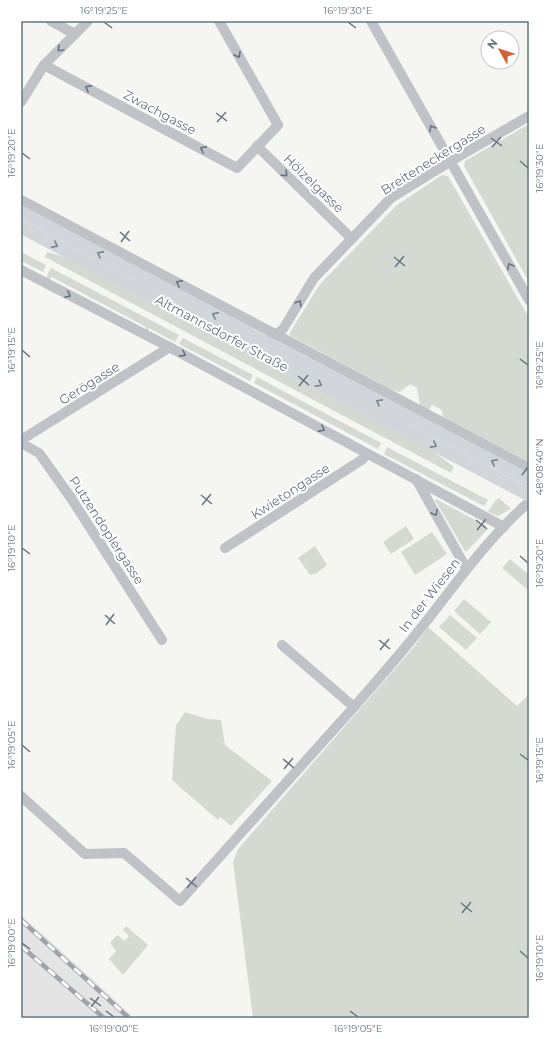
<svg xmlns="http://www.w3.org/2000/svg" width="550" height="1039" viewBox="0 0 550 1039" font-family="Montserrat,sans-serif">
<rect width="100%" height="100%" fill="#f5f5f2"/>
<polygon fill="#e3e4e3" points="21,915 99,985 134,1018 21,1018"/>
<g fill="#d4dad2">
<polygon points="529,124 529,282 464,166 465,161"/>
<polygon points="442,175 448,176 529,318 529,462 443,417 442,410 432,405 429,410 420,405 417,388 410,384 400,392 392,390 291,336 289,334 320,284 397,205"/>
<polygon points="21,252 46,265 43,272 21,261"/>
<polygon points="47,252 69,258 434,452 454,467 451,473 45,257"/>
<polygon points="51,268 179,335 175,342 149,328 148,331 145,330 146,327 52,277 50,279 46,277"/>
<polygon points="183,338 253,375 250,381 179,344"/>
<polygon points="257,377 381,443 378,449 254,383"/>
<polygon points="387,447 488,500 484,506 384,454"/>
<polygon points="499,498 511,509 498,516 488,512 495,501"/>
<polygon points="436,499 486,526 487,530 467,551 465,551 435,500"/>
<polygon points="406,526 414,539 391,554 383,542"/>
<polygon points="432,532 447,554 415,575 401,552"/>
<polygon points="315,546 327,565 317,573 310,575 298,558"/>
<polygon points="510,559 529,575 529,591 502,568"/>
<polygon points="464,599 491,622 480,634 454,611"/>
<polygon points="450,615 477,638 466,650 439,627"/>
<polygon points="428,627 517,706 529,694 529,1018 253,1018 233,862 238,849 413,648"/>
<polygon points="185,712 208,719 221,720 225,745 272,781 231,826 220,817 218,820 172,780 176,725"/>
<polygon points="126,926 148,945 123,975 109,959 116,951 110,943 117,935 125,941 129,936 123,930"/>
</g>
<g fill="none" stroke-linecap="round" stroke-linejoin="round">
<g stroke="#bfc2c6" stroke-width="10">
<polyline points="51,21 75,34"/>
<polyline points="371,21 529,300"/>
<polyline points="44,65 237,168 278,125 219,21"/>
<polyline points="21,102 44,65 88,21"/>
<polyline points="257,146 352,239"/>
<polyline points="21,200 529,468"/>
<polyline points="21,270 173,349 504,527"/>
<polyline points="272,338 283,329 314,278 391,198 451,161 529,116"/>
<polyline points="21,440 170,347"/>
<polyline points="21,443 39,453 71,498 162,640"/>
<polyline points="416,479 466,568"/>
<polyline points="225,548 363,459 366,453"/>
<path d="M354 707C372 686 390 666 408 644 448 596 481 544 529 502"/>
<polyline points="21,796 85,854 124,853 180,901 354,707 282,645"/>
</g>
<g stroke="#d2d6da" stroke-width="13">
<polyline points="21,212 267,343 529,480"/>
<polyline points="21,227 529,495"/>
</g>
<defs>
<g id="rail">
<polyline points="21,920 129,1018"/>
<polyline points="21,946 104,1018"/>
</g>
</defs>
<use href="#rail" stroke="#9fa4aa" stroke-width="4.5"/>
<use href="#rail" stroke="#fff" stroke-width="3" stroke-dasharray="9" stroke-linecap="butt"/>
</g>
<defs><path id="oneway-chevron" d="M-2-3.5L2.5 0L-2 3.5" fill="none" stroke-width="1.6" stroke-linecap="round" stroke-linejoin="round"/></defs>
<g stroke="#677481">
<use href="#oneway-chevron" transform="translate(60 49) rotate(135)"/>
<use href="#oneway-chevron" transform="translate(238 55) rotate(60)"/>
<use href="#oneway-chevron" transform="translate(88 88) rotate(-152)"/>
<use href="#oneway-chevron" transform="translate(432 128) rotate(-120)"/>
<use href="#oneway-chevron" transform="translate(203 149) rotate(-152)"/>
<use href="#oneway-chevron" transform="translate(285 174) rotate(44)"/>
<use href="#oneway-chevron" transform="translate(510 266) rotate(-119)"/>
<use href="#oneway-chevron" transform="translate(179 283) rotate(-152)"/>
<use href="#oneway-chevron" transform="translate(68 295) rotate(27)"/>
<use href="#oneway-chevron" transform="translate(299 303) rotate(-58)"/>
<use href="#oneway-chevron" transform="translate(183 354) rotate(28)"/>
<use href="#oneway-chevron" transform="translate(322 429) rotate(28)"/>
<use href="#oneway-chevron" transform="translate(435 513) rotate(61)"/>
</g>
<g stroke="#77838e">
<use href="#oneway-chevron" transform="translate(55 245) rotate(28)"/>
<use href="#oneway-chevron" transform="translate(100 254) rotate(-152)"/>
<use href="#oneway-chevron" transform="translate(215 315) rotate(-152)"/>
<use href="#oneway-chevron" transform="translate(319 384) rotate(28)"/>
<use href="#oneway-chevron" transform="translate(379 402) rotate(-152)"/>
<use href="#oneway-chevron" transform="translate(434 445) rotate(28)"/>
<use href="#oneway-chevron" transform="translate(494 462) rotate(-152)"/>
</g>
<path fill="none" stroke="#677481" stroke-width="1.5" d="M104 22 112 28M348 22 356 28M216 113 227 121M217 122 226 112M491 138 502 146M492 147 501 137M22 153 30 159M520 161 528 168M120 232 130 241M121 242 129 231M394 257 405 266M395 267 404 256M22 350 30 357M520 359 528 365M298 376 309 385M299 386 308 375M522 475 528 467M201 495 212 504M202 505 211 494M476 520 487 529M477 530 486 519M22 548 30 554M520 556 528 563M105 615 115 624M106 625 114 614M379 640 390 649M380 650 389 639M22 745 30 752M520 754 528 760M283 759 294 768M284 769 293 758M186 878 197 887M187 888 196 877M461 903 472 912M462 913 471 902M22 943 30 949M520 951 528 958M90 998 101 1006M91 1007 99 997M106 1011 114 1017M350 1011 358 1017"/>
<g text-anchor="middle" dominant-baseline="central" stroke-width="4" stroke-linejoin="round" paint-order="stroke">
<g font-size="13" fill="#677481" stroke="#fff">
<text transform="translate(160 112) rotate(28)">Zwachgasse</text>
<text transform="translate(433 159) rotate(-32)">Breiteneckergasse</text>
<text transform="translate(314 183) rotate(44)">Hölzelgasse</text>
<text transform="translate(222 333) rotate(28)">Altmannsdorfer Straße</text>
<text transform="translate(89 383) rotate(-32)">Gerögasse</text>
<text transform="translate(290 491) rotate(-33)">Kwietongasse</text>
<text transform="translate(107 530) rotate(57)">Putzendoplergasse</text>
<text transform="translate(429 595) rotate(-52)">In der Wiesen</text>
</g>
</g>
<rect width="550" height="1039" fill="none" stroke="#ffffff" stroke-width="44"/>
<g transform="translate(500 50) rotate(309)"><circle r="19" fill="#ffffff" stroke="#c2c7cd"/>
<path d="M0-3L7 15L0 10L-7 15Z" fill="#d56133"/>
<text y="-6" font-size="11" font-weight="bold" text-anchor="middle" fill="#677481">N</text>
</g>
<rect x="22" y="22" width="506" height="995" fill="none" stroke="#677481" stroke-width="1.5"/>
<g font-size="10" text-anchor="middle" fill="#677481">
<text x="104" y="14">16°19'25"E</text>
<text x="348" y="14">16°19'30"E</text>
<text transform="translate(11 153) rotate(-90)" y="4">16°19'20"E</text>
<text transform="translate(539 168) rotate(-90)" y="4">16°19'30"E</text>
<text transform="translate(11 350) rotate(-90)" y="4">16°19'15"E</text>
<text transform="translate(539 365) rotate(-90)" y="4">16°19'25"E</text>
<text transform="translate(539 467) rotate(-90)" y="4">48°08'40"N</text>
<text transform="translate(11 548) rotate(-90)" y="4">16°19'10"E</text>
<text transform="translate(539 563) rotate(-90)" y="4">16°19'20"E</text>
<text transform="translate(11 745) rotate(-90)" y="4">16°19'05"E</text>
<text transform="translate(539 760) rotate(-90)" y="4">16°19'15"E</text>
<text transform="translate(11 943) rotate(-90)" y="4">16°19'00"E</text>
<text transform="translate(539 958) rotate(-90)" y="4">16°19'10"E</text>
<text x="114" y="1032">16°19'00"E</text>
<text x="358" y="1032">16°19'05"E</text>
</g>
</svg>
